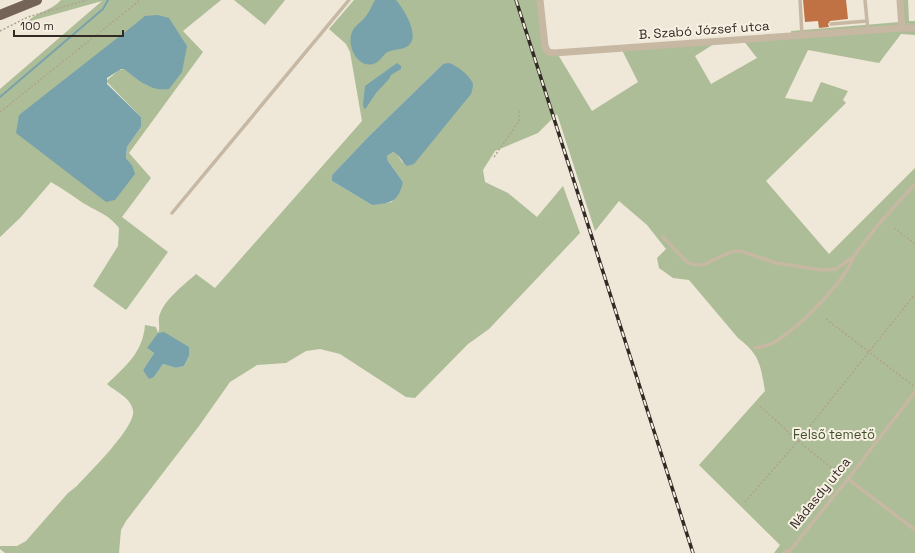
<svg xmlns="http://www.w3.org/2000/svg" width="915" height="553" viewBox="0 0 915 553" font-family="'Space Grotesk',sans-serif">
<rect width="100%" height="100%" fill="#efe7d7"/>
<g fill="#acbd98" fill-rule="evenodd">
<path d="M61 0H221L183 31 203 52 129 153 151 178 122 217 168 252 126 310 93 286 118 246 119 228C108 214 98 212 83 203 73 196 63 189 51 182L20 218 0 237V89L102 1 27 22C36 12 51 11 61 0ZM182 37 148 86 124 69 119 70 106 81 141 117V127L127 147 126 158 132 165 19 115Z"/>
<polygon points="234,0 285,0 265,25"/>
<path d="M354 0H542L546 49 557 53 592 111 638 82 622 50 717 42 695 56 711 84 757 58 743 40 791 35V31L900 22 899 0H908L909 21H915V35L901 34 879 63 808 50 785 98 812 102 821 82 848 91 843 100 846 103 766 181 829 254 915 168V553H788L785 551 783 553H774L780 545 699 465 765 391C761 367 760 354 738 338L689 280 673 278 659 268 657 258 666 249 647 225 619 201 595 231 557 114 538 133 495 151 483 170 485 182 508 193 537 217 563 186 580 233 489 329 468 344 415 398 406 397 340 354 320 349 306 351 286 363 257 365 230 382 199 426 126 521 121 530 119 553H5L0 549V546H17L26 541 68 493 77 486C89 473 137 426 133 410 130 397 116 392 107 384 126 366 143 352 145 325L156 327 158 333C161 327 157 320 160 314 165 299 185 284 196 274L215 288 362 121 350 52 346 44 329 29ZM443 64 403 163 396 153 393 152 387 156 388 161 403 182 392 202 372 205 332 181V175L369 136ZM147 348 189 356 184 366 176 368 163 364 154 377 143 370 154 353Z"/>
</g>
<g fill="#78a2ab">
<path d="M375 0H396C404 9 421 37 408 46 402 50 396 49 390 51 383 53 381 62 373 64 358 68 348 48 351 35 353 26 361 23 366 16 370 11 372 5 375 0Z"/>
<path d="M158 15 169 18 187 46 182 72 169 89C151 92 138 80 124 69H121L107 78V84L141 117V127L127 147 126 158 132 165 135 174 115 200 106 202 16 133 19 115 139 21 145 16Z"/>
<polygon points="397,63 401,66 401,69 391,75 389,79 376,93 366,108 364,109 363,105 365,86"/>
<path d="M448 63C455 64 471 76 473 84 473 87 472 91 471 94L414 164 407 166C402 162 399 154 393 152L387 156 388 161 403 182C398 202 392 203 372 205L332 181V175L369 136 443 64Z"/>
<polygon points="164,332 189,347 189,356 184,366 176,368 163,364 154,377 149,379 143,370 154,353 147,348 158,333"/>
</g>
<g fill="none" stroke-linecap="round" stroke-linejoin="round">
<polyline stroke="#78a2ab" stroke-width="2" points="0,97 103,9 108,0"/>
</g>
<polygon fill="#c17244" points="803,0 846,0 848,19 830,21 828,24 829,27 819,28 818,21 805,22"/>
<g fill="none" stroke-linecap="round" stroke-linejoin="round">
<g stroke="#b2a28f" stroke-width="1.5" stroke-dasharray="2 2" stroke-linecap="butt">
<polyline points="0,31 28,17 87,0"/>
<polyline points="0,112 140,0"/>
<polyline points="494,157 519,121 520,109"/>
<polyline points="894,228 915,244"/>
<polyline points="826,319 915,387"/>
<polyline points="760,406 798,441 843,477"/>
<polyline points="745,502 798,441 915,294"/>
</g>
<g stroke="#c7b8a4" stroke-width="3.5">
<polyline points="800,0 802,35"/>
<polyline points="865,0 868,31"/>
<polyline points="831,24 867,21"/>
<polyline points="172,213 349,0"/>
<polyline points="663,237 686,261 691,264 703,265 731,252 740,251 776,263 822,270 836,269 853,257 877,226 915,184"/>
<path d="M755 348C761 347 767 346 773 343 796 330 844 283 853 258"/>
<polyline points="848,479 915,530"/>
<polyline points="788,553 847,480 915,392"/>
</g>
<g stroke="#c7b8a4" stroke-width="7">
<polyline points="540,0 545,46 548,52 554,53 902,28 915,28"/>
<polyline points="900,0 902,28"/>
<polyline points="787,553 788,553"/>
</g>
<polyline stroke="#746457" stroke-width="10" points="0,15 37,0"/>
<defs>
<polyline id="rail" points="516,0 693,553"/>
</defs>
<use href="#rail" stroke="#322b25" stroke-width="3.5"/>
<use href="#rail" stroke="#f8f1e3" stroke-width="2" stroke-dasharray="6" stroke-linecap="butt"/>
</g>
<g text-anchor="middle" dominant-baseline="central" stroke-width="4" stroke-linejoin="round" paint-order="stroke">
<g font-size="13" fill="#322b25" stroke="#f8f1e3">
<text transform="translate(704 30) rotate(-4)">B. Szabó József utca</text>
<text transform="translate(820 493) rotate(-51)">Nádasdy utca</text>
</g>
<g font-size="13" fill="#3d4f2a" stroke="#f8f1e3">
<text x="834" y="434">Felső temető</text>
</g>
</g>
<path d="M14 30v6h109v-6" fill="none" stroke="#322b25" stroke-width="2"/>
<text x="20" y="30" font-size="12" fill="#322b25" stroke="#f8f1e3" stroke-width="3" paint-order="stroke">100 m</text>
</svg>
